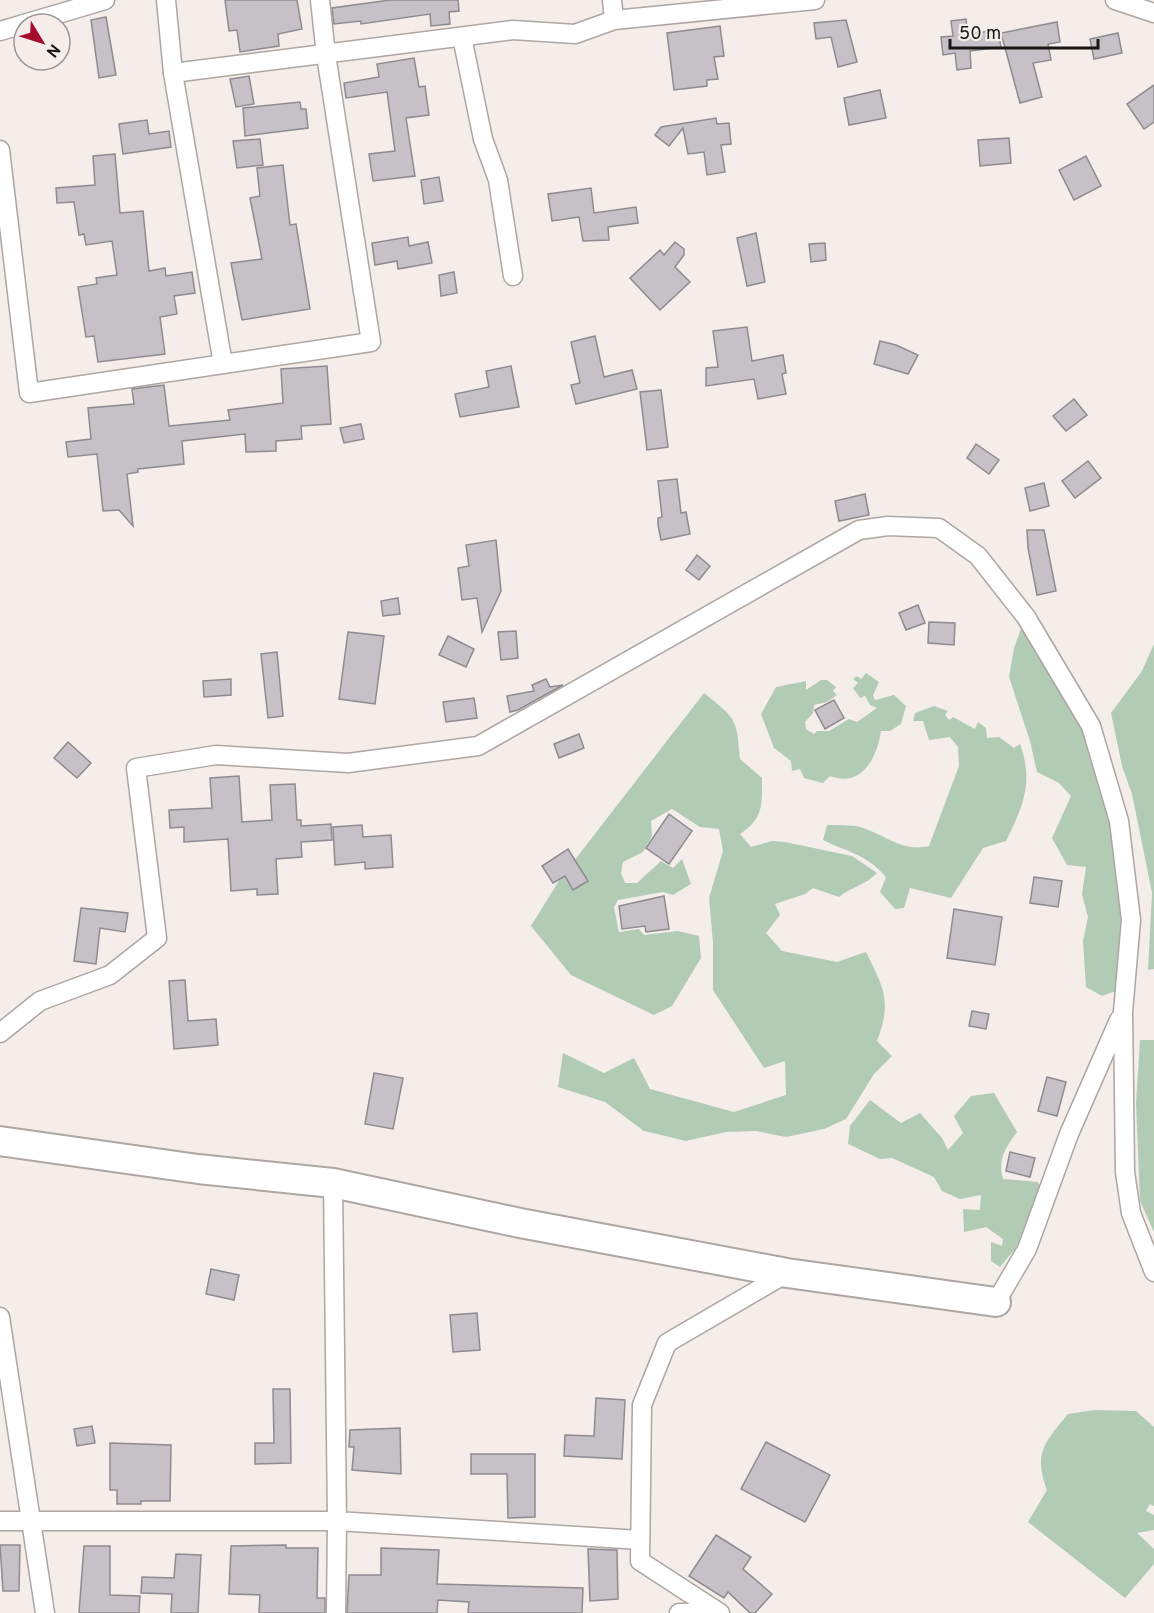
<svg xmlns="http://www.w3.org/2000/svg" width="1154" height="1613" viewBox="0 0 1154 1613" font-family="Overpass,sans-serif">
<rect width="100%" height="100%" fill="#f4ede9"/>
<g fill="#b1cbb5">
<polygon points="1022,626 1088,728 1121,865 1125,988 1102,996 1086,987 1083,941 1088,917 1082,894 1086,867 1067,865 1052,838 1071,796 1059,783 1037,772 1030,741 1009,677 1014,648"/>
<polygon points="1154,644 1154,969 1148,970 1152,893 1132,794 1122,766 1111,713 1142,671"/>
<path d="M866 673 879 682 873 695 875 700 894 695 906 706 901 724 890 731H881C877 758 862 788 830 776L823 783 804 778 800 769 792 771 791 761 774 748 761 714 776 687 806 681V690L821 680H827L836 687 833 691 837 695 827 702 814 705 813 713 805 722 806 729 814 734 817 731H829L849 719 857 722 877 708 870 705 865 696 860 698 853 688 858 683 853 679 857 676 861 679Z"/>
<path d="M704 693C736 719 737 718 740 759L762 778C762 804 764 818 740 834L751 847 772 841 785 842 852 856 877 873C866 885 851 887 839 897L813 888 805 894 775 904 780 915 766 933 782 951 837 962 866 952C884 988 892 1002 877 1041L892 1056 874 1074 846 1119 824 1129 786 1137 756 1131 726 1132 686 1141 644 1131 605 1102 558 1087 563 1053 604 1073 634 1058 650 1089 734 1112 786 1095 785 1061 764 1068 713 990V943L709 898 723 851 719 829 700 827 672 809 651 821 652 836 643 852 623 862 621 873 625 883H637L661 861 673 868 682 859 691 884 673 895 663 892 618 900 614 907 619 932 639 929 644 935 678 931 699 936 701 958 672 1006 654 1015 571 975 531 926 560 879Z"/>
<path d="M934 706 948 711 945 715 949 720 953 717 975 729 978 722 986 728 987 738 999 737 1014 748 1020 744C1034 783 1023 806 1006 841L983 848 951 898 910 888 904 908 895 909 880 892 886 877C865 853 849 853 823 840L827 825C836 825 847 825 856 826 883 832 900 853 929 846L959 766 958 747 950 737 929 740 923 721H913L915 713Z"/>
<polygon points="1140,1040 1154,1040 1154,1232 1140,1201 1136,1103"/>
<path d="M994 1093 1017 1132C1006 1147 997 1160 1003 1179L1038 1182 1042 1192 1015 1249 1000 1267 991 1261V1242L1002 1246 1003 1239 986 1227 964 1232 963 1209 980 1210 981 1195 960 1199 942 1191 934 1177 892 1158 880 1159 848 1144 850 1126 870 1100 901 1123 920 1113 942 1138 948 1150 963 1133 954 1116 971 1096Z"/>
<path d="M1095 1410 1136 1411 1154 1427V1506L1150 1504 1146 1511 1154 1515V1530L1137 1533 1154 1549V1564L1125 1598 1028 1522 1047 1490C1033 1453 1045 1442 1068 1414Z"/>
</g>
<g fill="#c5c1c7" stroke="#8e8b90" stroke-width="1.5">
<polygon points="225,0 297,0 302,29 278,34 279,46 240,52 237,30 229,31"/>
<polygon points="390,0 458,0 459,11 449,12 450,24 431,26 430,14 361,24 361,21 334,24 332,8"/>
<polygon points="106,17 116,75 99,78 91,20"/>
<polygon points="966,19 968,34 998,30 1001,47 970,51 971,68 957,70 955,53 943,55 941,37 953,36 951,21"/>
<polygon points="846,20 857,62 838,67 831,37 816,39 814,23"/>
<polygon points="1057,22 1060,42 1048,44 1051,60 1033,63 1042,97 1020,103 1001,33"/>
<polygon points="720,26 724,56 714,57 718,79 707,80 707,86 674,90 667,33"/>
<polygon points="1118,33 1122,53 1094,59 1090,39"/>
<polygon points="414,58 419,87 425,86 429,115 406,118 415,176 373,181 369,154 395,151 387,92 346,98 344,83 379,77 377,64"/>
<polygon points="249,76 254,104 236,107 230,79"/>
<polygon points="1154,85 1154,122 1144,129 1127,104"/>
<polygon points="880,90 886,118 849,125 844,98"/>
<polygon points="300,102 301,109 306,109 308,128 245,136 243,108"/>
<polygon points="716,118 717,124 729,123 731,144 721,145 725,172 707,175 704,152 688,154 683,128 669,146 655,135 661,127"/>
<polygon points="147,120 149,134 169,131 171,147 123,154 119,124"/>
<polygon points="1009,138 1011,163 980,166 978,140"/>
<polygon points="260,139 263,165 237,168 233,141"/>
<polygon points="115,154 120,213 143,211 149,271 165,268 166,276 192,272 195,293 174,296 177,314 160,317 165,354 98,362 94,336 86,337 78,287 97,284 96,278 117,275 112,241 86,245 84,234 79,235 74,202 57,203 56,188 95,185 93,156"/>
<polygon points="1086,156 1101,186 1074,200 1059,170"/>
<polygon points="283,165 290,225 296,224 310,309 242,320 231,263 262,259 250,198 260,196 257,168"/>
<polygon points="439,177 443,201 424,204 421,180"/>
<polygon points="591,188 594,213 636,207 638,223 608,227 609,240 583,241 579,217 552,221 548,194"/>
<polygon points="756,233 765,282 747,286 737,238"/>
<polygon points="408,237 409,246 428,242 432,263 398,269 397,261 375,265 372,243"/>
<polygon points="675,242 684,249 684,255 675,267 690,282 660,310 630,278 660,250 664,255"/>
<polygon points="825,243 826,260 811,262 809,244"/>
<polygon points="454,272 457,293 441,296 439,275"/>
<polygon points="747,327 752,361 783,355 786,373 782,374 786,394 758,399 754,379 706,386 706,368 718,367 713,331"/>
<polygon points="595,336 604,377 632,370 637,389 576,404 571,385 580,383 571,342"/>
<polygon points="880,341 896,345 918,355 908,374 874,364"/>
<polygon points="327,366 331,424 301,426 302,439 276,441 276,451 246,452 245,434 182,441 184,464 138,469 138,472 127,474 133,526 119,510 103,511 97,454 68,457 66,442 91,439 88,408 134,404 132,389 164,385 169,426 230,420 228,410 283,403 281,369"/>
<polygon points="511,366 519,407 460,417 455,394 489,387 486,371"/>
<polygon points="661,390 668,447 647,450 640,392"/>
<polygon points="1074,399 1087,415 1066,431 1053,416"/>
<polygon points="361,424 364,439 344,443 340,428"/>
<polygon points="976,444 999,460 989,474 967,458"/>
<polygon points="1088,461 1101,478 1075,498 1062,481"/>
<polygon points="677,479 681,513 686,512 690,534 661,540 658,525 658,518 662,517 658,481"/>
<polygon points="1044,483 1049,506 1030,511 1025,488"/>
<polygon points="865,494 869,515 839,521 835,501"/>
<polygon points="1027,530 1044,530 1056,591 1037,595 1028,548"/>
<polygon points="496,540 501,591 482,632 477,598 462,600 458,568 469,566 466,545"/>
<polygon points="697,555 710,566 699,580 686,570"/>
<polygon points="398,598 400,614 383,616 381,601"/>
<polygon points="918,605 925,623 906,630 899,613"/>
<polygon points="929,622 955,623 954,645 928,643"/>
<polygon points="516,631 518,658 501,660 498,632"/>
<polygon points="348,632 384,636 375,704 339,699"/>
<polygon points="448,636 474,649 466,667 439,655"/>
<polygon points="277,652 283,716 268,718 261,654"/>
<polygon points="231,679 231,695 204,697 203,681"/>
<polygon points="546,679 550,687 563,685 518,710 510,712 507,696 534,691 532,685"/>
<polygon points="474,698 477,718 446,722 443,702"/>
<polygon points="834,700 844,718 825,729 815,710"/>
<polygon points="579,734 584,748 559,758 554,744"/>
<polygon points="68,742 91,763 77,778 54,758"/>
<polygon points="239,776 242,822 272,820 270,785 295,784 297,820 301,820 301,826 331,824 332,840 301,842 302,857 276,859 278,894 257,895 257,889 231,891 228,839 184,842 184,827 170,828 169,810 212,808 210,778"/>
<polygon points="669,814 692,831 669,864 646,848"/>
<polygon points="362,825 363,837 391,835 393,867 365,869 365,862 335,865 333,827"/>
<polygon points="568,849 588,881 573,890 565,876 553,883 542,866"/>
<polygon points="1034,877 1062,881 1058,907 1030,903"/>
<polygon points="664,896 669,929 646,932 645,926 622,929 619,906"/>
<polygon points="81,908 128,913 125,932 100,928 96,964 74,961"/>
<polygon points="954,909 1002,917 995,965 947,958"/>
<polygon points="185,980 188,1021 216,1019 218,1045 174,1049 169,981"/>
<polygon points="972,1011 989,1014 986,1029 969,1026"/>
<polygon points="374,1073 403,1078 393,1129 365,1124"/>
<polygon points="1047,1077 1066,1082 1057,1116 1038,1111"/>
<polygon points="1010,1152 1035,1158 1030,1177 1006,1171"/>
<polygon points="211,1269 239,1275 234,1300 206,1294"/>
<polygon points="477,1313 480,1350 453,1352 450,1315"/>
<polygon points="273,1389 290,1389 291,1463 255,1464 255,1443 274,1443"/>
<polygon points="596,1398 625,1400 622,1459 564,1456 565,1435 594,1436"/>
<polygon points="92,1426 95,1443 77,1446 74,1429"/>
<polygon points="400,1428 401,1474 352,1470 354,1447 349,1447 350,1430"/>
<polygon points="766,1442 830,1475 805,1522 741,1489"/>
<polygon points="110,1443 171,1445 170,1501 141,1501 141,1504 117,1504 117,1490 110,1490"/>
<polygon points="471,1454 535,1454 535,1517 508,1518 507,1474 471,1474"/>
<polygon points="716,1535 751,1557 743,1569 772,1594 755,1613 750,1613 728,1592 724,1598 689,1576"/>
<polygon points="0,1545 20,1545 19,1591 3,1591"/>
<polygon points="286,1545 286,1548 318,1548 317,1598 325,1598 325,1613 259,1613 260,1595 229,1594 231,1546"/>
<polygon points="84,1546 110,1546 110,1595 140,1596 139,1613 79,1613"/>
<polygon points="381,1548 439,1550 437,1584 583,1588 582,1613 468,1613 469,1602 438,1600 437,1613 347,1613 349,1575 381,1575"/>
<polygon points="588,1549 617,1550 618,1599 590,1601"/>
<polygon points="176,1554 201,1555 198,1613 171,1613 172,1594 141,1593 142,1577 174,1578"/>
</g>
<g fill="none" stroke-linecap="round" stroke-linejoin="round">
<defs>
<g id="street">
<polyline points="166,0 173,73 513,30 575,34 614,20 815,0"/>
<polyline points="612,0 614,20"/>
<polyline points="1115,0 1154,13"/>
<polyline points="24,24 105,0"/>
<polyline points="0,31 24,24"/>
<polyline points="462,37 483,139 498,180 513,276"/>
<polyline points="173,73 223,364"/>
<polyline points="0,150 29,393 371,342 326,55 320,0"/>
<polyline points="0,1033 40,1001 110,975 157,938 136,768 216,755 348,763 478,746 859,530 888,526 939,528 978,556 1026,617 1091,726 1119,821 1131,920 1123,1012 1125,1172 1131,1213 1154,1272"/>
<polyline points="333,1183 337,1521 640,1540"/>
<polyline points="996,1302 1027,1249 1069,1134 1119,1020"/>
<polyline points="0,1317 45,1613"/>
<polyline points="0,1521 337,1521 336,1613"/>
<polyline points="679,1613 704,1613"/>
<polyline points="720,1613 640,1561 642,1405 667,1343 787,1273"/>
</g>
<polyline id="primary" points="0,1141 198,1169 333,1183 520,1223 787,1273 996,1302"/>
</defs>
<use href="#street" stroke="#ada6a2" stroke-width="21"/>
<use href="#primary" stroke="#ada6a2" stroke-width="32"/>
<use href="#street" stroke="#fff" stroke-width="18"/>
<use href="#primary" stroke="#fff" stroke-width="28"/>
</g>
<g transform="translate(42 42) rotate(128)"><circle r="28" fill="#f4ede9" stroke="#9c9794" stroke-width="1.5"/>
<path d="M0-4.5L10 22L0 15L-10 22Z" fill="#a60b2c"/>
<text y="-9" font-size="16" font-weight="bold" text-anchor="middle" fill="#181614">N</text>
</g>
<path d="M950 39v9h148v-9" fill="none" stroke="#181614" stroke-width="3"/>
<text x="959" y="39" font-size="18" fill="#181614" stroke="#f4ede9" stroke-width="4.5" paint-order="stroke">50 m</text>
</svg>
